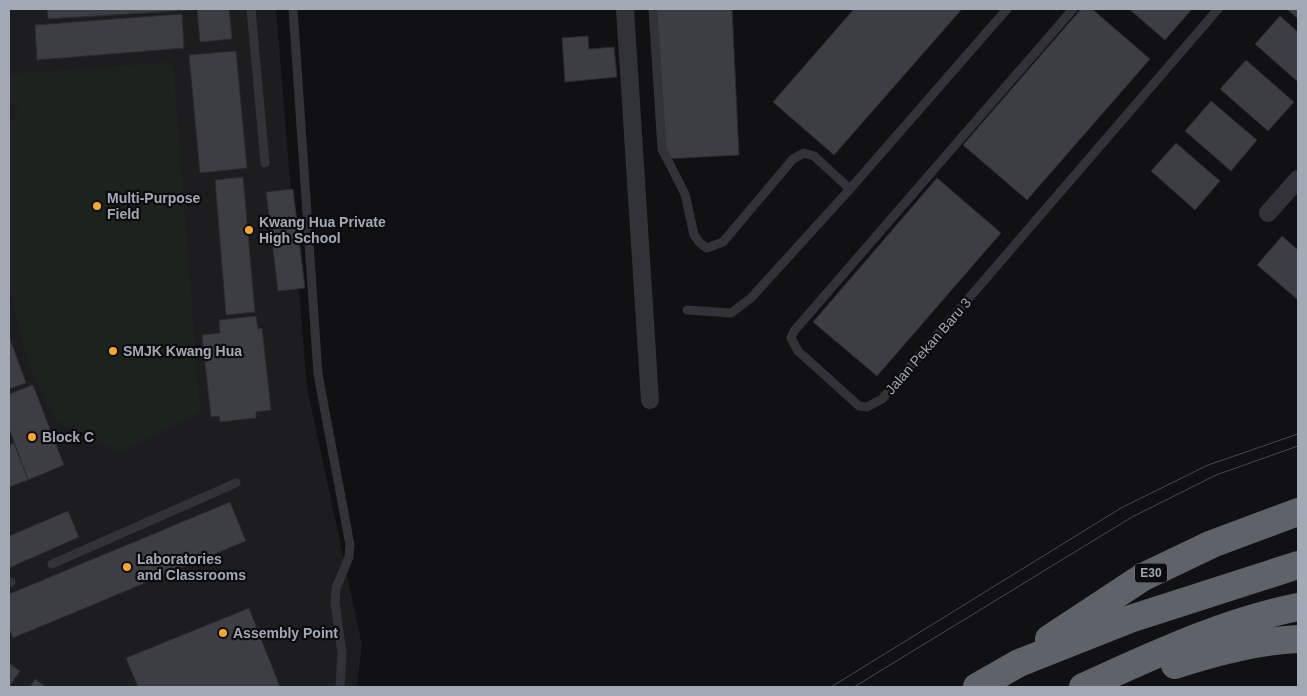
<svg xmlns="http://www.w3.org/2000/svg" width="1307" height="696" viewBox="0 0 1307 696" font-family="Arial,sans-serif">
<rect width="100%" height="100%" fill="#111113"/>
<polygon fill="#1d1d20" points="12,9 276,9 307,387 362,645 357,687 9,687 9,13"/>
<polygon fill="#1c231c" points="173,62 200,412 120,452 56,421 28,362 9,286 9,125 19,110 9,101 9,74"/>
<g fill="#3d3e43" stroke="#2b2b2f">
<polygon points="47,9 193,9 193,10 48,19"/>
<polygon points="197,9 229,9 232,39 200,42"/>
<polygon points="656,9 732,9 739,155 664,159"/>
<polygon points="854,9 962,9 834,155 773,102"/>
<polygon points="1081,9 1092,9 1150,59 1027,200 963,145"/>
<polygon points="1129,9 1192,9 1165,40"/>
<polygon points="1287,9 1298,9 1298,19"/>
<polygon points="182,14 184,48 37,60 35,25"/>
<polygon points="1280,16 1298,32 1298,82 1255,44"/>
<polygon points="588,36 589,49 614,47 617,77 565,82 562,38"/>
<polygon points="236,51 247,168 200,173 189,55"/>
<polygon points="1246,60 1294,102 1268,131 1220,89"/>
<polygon points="1211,101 1257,140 1231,171 1185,131"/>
<polygon points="1176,143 1220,181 1195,210 1151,171"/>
<polygon points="243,177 255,312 226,315 215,180"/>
<polygon points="937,178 1001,233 877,376 813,322"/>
<polygon points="293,189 305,288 278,291 266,192"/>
<polygon points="1282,236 1298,250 1298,300 1257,265"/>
<polygon points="256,316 258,329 262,328 271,410 256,412 256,418 220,422 219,416 211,417 202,335 220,333 219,320"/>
<polygon points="9,336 26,383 9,389"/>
<polygon points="33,385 64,465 28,480 9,428 9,394"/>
<polygon points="14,443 28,480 9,487 9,445"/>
<polygon points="230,502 246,541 13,638 9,628 9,594"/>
<polygon points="68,511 79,537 9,568 9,536"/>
<polygon points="249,608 280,687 138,687 126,658"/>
<polygon points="9,663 20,671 9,687"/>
<polygon points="35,679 46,687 30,687"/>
</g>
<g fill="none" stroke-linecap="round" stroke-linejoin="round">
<g stroke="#323338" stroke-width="9">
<polyline points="251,9 265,163"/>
<polyline points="293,9 318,374 350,545 349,557 336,588 335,603 342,653 340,687"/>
<polyline points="653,9 662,149 685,194 694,235 700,243 707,248 723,242 793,159 804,153 814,156 850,189"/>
<polyline points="1073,9 794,331 791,338 798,351 859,406 867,407 882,399 1218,9"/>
<polyline points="687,310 731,313 751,298 850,189 1007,9"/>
<polyline points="52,564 236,483"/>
<polyline points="9,583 11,582"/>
</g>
<g stroke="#323338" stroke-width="18">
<polyline points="625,9 650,400"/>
<polyline points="1268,213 1298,179"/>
</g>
<g stroke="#5e6269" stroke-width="28">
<polyline points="1049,639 1143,577 1212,544 1298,512"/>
<path d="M1175 665C1215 652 1256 641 1298 639"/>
<polyline points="977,687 1019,663 1130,619 1298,565"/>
<path d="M1083 687C1152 656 1223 622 1298 607"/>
</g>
<g stroke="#47494f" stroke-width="1">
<polyline points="831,687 1121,508 1208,465 1298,434"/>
<polyline points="854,687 1132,517 1216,475 1298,446"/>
</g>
</g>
<g fill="#f5a728" stroke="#0c0c0e" stroke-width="2">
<circle cx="97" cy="206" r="5"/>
<circle cx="249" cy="230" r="5"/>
<circle cx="113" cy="351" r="5"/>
<circle cx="32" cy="437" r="5"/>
<circle cx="127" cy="567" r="5"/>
<circle cx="223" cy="633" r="5"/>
</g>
<g text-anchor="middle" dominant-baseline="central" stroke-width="4.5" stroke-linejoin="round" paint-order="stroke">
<rect fill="#0c0c0e" stroke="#757982" stroke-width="1" x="1135" y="563.5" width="32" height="19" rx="4"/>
<g font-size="12" font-weight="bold" fill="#a2a8b4">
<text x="1151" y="573">E30</text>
</g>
<g font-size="14" font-weight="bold" fill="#a2a8b4" stroke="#0c0c0e" text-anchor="start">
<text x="107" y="198">Multi-Purpose<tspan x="107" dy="16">Field</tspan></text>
<text x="259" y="222">Kwang Hua Private<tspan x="259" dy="16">High School</tspan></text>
<text x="123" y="351">SMJK Kwang Hua</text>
<text x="42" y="437">Block C</text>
<text x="137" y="559">Laboratories<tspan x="137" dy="16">and Classrooms</tspan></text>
<text x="233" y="633">Assembly Point</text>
</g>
<g font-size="14" fill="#a2a8b4" stroke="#0c0c0e">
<text transform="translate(928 346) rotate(-49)">Jalan Pekan Baru 3</text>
</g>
</g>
<rect width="1307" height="696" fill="none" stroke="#a2a8b4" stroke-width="20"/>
</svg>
